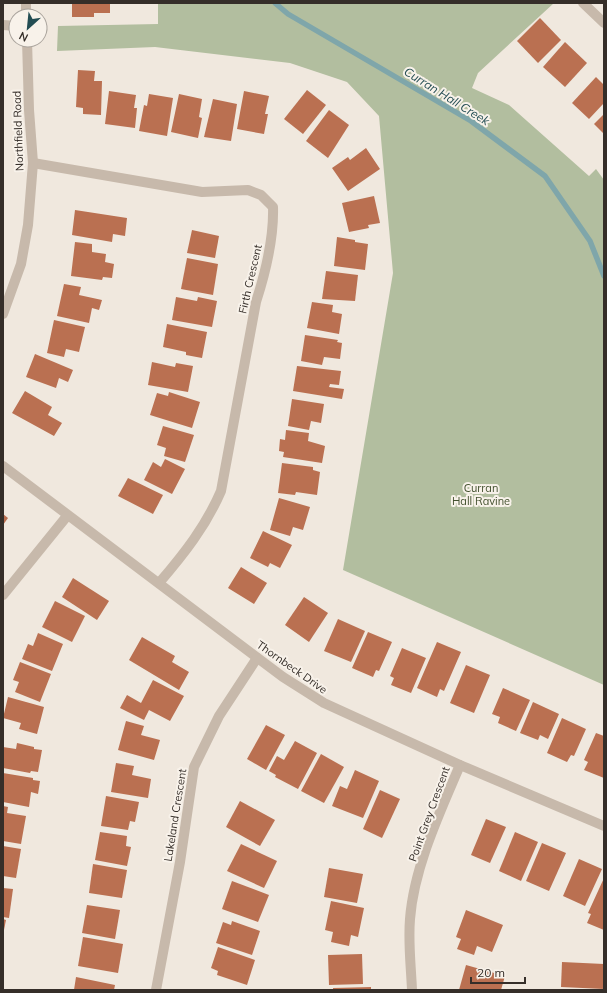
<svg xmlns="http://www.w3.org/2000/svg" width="607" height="993" viewBox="0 0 607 993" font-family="Mulish,sans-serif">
<rect width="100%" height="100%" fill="#f0e8de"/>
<polygon fill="#b2be9f" points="158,3 554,3 478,73 472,88 509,105 589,176 596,169 604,180 604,685 343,570 393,273 379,116 347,82 290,63 155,47 57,51 58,26 158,24"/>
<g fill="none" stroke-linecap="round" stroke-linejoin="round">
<polyline stroke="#7fa6aa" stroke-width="5.5" points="275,3 288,14 471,121 545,176 590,241 604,276"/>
</g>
<g fill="#ba7051">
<polygon points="72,3 110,3 110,13 94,13 94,17 72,17"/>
<polygon points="540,18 561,40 538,63 517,41"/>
<polygon points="565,42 587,63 565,87 543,67"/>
<polygon points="78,70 95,71 94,81 102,81 101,115 83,114 83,108 76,107"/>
<polygon points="596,77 604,85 604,103 589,119 572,103"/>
<polygon points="307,90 326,105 303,134 284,119"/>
<polygon points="109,91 136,95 134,108 137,108 135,128 105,124"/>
<polygon points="244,91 269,96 265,114 268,114 264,134 237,129"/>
<polygon points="149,94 173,98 167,136 139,131 144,105 147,106"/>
<polygon points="179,94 202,99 199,117 202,118 198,138 171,132"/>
<polygon points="213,99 237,104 231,141 204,137"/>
<polygon points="329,110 349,125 328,158 306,141"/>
<polygon points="604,114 604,134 594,124"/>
<polygon points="366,148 380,169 348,191 332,168 348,157 350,160"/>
<polygon points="374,196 380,223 368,225 369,228 349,232 342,203"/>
<polygon points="75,210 127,218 125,236 113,234 112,242 72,235"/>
<polygon points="192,230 219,236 215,258 187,253"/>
<polygon points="337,237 355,240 355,242 368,244 365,270 334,266"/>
<polygon points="75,242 92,244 92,252 106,254 105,262 114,264 112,278 103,277 102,280 71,276"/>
<polygon points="187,258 218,264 213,295 181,289"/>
<polygon points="326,271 358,275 355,301 322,299"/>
<polygon points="64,284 81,287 79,295 102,300 99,310 92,308 89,323 57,316"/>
<polygon points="176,297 197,301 198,297 217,301 212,327 172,320"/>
<polygon points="312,302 333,305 332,312 342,314 339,334 307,328"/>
<polygon points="54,320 85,327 79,352 66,349 64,357 47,353"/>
<polygon points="167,324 207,332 202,358 186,355 186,352 163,347"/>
<polygon points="305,335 338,340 337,342 342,343 340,359 324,357 322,365 301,361"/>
<polygon points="35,354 73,370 68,382 59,378 56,388 26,377"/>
<polygon points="152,362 175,367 176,363 193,366 188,392 148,385"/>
<polygon points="297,366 341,371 339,385 330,384 329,387 344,389 342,399 293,391"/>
<polygon points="25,391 52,407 48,415 62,423 54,436 12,413"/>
<polygon points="169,392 200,402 192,428 150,415 157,393 168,396"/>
<polygon points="292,399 324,404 321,423 311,421 309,430 288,426"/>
<polygon points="163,426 194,435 185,462 164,456 166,448 157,445"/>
<polygon points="286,430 309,433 308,441 325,446 322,463 283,457 284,452 279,451 280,439 285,440"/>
<polygon points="165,459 185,469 172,494 144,480 153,462 161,467"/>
<polygon points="282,463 313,467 313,470 320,472 317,495 296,492 295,495 278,493"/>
<polygon points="128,478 163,495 153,514 118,496"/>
<polygon points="279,498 310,507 303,530 293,527 290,536 270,530"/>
<polygon points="3,514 8,518 3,525"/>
<polygon points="263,531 292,545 280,568 270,563 268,567 250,558"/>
<polygon points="241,567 267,583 254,604 228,588"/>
<polygon points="73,578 109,601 97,620 62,597"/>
<polygon points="304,597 328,613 309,642 285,625"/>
<polygon points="55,601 85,616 72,642 42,627"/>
<polygon points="338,619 365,631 351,662 324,651"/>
<polygon points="368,632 392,642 379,671 376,670 373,677 352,668"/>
<polygon points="38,633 63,644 52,671 22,659 28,644 33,646"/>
<polygon points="142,637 175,656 172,662 189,672 179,690 129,660"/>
<polygon points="437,642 461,652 444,691 440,689 437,697 417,688"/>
<polygon points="402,648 426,658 411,693 391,685 394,678 390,676"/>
<polygon points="20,662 51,674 40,702 15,692 19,682 13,680"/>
<polygon points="466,665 490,675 474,713 450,703"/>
<polygon points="153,680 184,696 170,721 149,710 144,720 120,708 127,695 141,703"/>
<polygon points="503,688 530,700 516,731 498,723 500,717 492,714"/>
<polygon points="8,697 44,707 37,734 19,729 21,723 3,718"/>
<polygon points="533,702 559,714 548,739 540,735 538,740 520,733"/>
<polygon points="562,718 586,729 574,756 571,755 567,762 547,753"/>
<polygon points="126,721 144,726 141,735 160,740 154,760 118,750"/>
<polygon points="266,725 285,735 266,770 247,759"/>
<polygon points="596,733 604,736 604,778 584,770 588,762 584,760"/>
<polygon points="295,741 317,753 298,789 275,777 276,775 269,771 277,756 284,760"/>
<polygon points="17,743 34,747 34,749 42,750 38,772 31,771 30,773 3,768 3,747 16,749"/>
<polygon points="321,754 344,767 324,803 301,791"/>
<polygon points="116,763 134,766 132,775 151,779 148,798 111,792"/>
<polygon points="355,770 379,781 363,818 332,806 340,786 347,789"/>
<polygon points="3,773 33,778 33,780 40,781 38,794 31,792 29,807 3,802"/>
<polygon points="380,790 400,799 382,838 363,829"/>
<polygon points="106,796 139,802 135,822 130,821 128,830 101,826"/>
<polygon points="240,801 275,820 260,846 226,827"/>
<polygon points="3,806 8,807 7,813 26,816 21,844 3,841"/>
<polygon points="486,819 506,827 490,863 471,855"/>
<polygon points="100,832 127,836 126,846 131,847 127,866 95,860"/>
<polygon points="515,832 538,842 521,881 499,871"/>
<polygon points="542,843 566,853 549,891 526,881"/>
<polygon points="241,844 277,861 264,888 227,871"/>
<polygon points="3,846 21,849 16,878 3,876"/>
<polygon points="579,859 602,869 585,906 563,896"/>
<polygon points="93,864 127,870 122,898 89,893"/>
<polygon points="329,868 363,874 357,903 324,897"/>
<polygon points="604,878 604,930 587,923 591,914 588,913"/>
<polygon points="232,881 269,895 258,922 222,909"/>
<polygon points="3,888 13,889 9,918 3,917"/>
<polygon points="331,901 364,908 358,937 351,935 349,946 331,942 333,932 325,930"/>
<polygon points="87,905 120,910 115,939 82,933"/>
<polygon points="466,910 503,925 492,952 477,946 474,955 457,949 461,939 456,937"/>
<polygon points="3,919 6,920 4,930 3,930"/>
<polygon points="232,921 260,931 252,955 216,943 223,922 231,925"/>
<polygon points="83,937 123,944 118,973 78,966"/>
<polygon points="218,947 255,960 247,985 217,975 218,971 211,968"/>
<polygon points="362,954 363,984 329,985 328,955"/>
<polygon points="562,962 604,964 604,989 561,987"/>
<polygon points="466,965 505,976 501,990 459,990"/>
<polygon points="76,977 115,985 114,990 74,990"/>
<polygon points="371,987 371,990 333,990 333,988"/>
</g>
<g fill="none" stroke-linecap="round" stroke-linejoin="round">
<g stroke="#c7b9ab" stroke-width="10">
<polyline points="26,3 26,16"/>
<polyline points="583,3 604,23"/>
<polyline points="3,25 16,26"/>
<path d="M33 163 202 192 248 190 261 195 273 207C274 239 266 271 256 302L221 491C206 526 184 554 159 583"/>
<polyline points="3,314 21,264 28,225 33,163 29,110 27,40"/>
<polyline points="3,466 283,677 324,703 460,765 604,826"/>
<polyline points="3,595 67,516"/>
<polyline points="156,990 180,862 194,767 219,716 257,658"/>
<path d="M412 990C411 966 408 943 410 919 414 867 440 812 460 765"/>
</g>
</g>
<g text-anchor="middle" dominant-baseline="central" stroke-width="4" stroke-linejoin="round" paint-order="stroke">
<g font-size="11" fill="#352e29" stroke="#f8f2ea">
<text transform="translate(18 131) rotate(-92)">Northfield Road</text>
<text transform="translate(250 279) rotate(-77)">Firth Crescent</text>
<text transform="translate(292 667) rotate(35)">Thornbeck Drive</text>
<text transform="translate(429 814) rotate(-70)">Point Grey Crescent</text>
<text transform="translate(175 815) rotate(-81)">Lakeland Crescent</text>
</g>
<g font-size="11" fill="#43512f" stroke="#f8f2ea">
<text x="481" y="488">Curran<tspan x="481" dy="13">Hall Ravine</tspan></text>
</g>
<g font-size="12" font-style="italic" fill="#234d53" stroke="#f8f2ea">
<text transform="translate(447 96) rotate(32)">Curran Hall Creek</text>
</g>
</g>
<rect width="607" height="993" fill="none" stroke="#352e29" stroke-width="8"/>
<g transform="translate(28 28) rotate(207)"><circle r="19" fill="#f8f2ea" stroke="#aaa49d"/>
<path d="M0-3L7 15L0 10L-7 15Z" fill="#234d53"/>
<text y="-6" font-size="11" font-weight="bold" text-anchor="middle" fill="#352e29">N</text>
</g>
<path d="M471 977v6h54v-6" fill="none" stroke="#352e29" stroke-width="2"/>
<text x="477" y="977" font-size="12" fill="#352e29" stroke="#f8f2ea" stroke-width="3" paint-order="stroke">20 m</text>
</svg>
